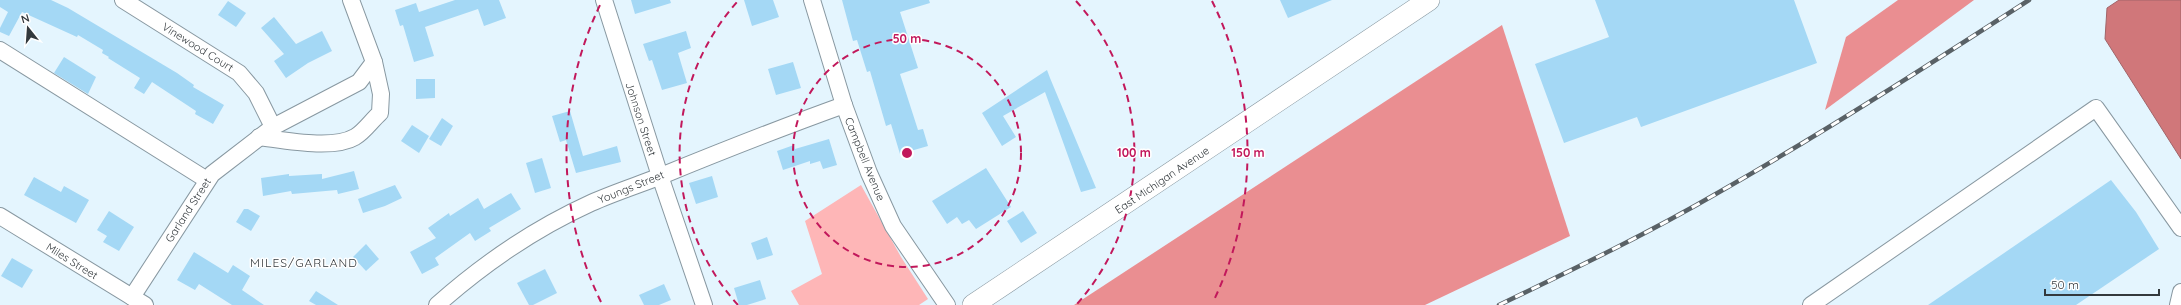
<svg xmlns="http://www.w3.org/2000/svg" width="2181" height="305" viewBox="0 0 2181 305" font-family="Quicksand,sans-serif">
<rect width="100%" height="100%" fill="#e4f5fe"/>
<polygon fill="#feb6b7" points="861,185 901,257 928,299 919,305 799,305 791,291 822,274 805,221"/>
<g fill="#ea8e91">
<polygon points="1898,0 1974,0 1825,110 1846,37"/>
<polygon points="1502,25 1570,236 1425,305 1074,305"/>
</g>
<polygon fill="#d0777a" stroke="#a16468" points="2119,0 2181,0 2181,159 2105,39 2107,8"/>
<g fill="#a4d8f5">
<polygon points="0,0 51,0 68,8 177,73 194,85 193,87 224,105 213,124 195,114 196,111 152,82 144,94 134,88 140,78 108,58 109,57 102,53 103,50 78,35 77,37 22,12 9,36 0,32 0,28 8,12 0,7"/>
<polygon points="455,0 499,0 506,18 484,26 478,9 425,27 434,56 414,62 403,25 400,26 395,10 416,3 419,12"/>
<polygon points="631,0 670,0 671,3 635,14"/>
<polygon points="744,0 773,0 779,17 752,26"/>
<polygon points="842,0 929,0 930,3 900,12 918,68 900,74 918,130 923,129 928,146 900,154 891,124 886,126 870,71 867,72 857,40 853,41"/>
<polygon points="1280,0 1332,0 1288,18"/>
<polygon points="1595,0 1794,0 1817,63 1641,127 1637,117 1564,143 1535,64 1609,37"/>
<polygon points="228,1 246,13 236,27 218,15"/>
<polygon points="274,17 296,44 322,31 332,51 308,63 286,78 274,61 284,54 261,28"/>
<polygon points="686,31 691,48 678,53 687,83 662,90 652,60 649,61 643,44"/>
<polygon points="64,57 96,77 88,94 54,73"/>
<polygon points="793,62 801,88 776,95 768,69"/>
<polygon points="1047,70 1050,78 1096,188 1081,192 1045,92 1003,116 1016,137 1002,146 982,113"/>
<polygon points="416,79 435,79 435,98 416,99"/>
<polygon points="570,111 583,156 617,146 621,162 576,173 566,140 560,142 552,116"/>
<polygon points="442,118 453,126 441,146 429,139"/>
<polygon points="412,125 429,136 419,153 401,141"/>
<polygon points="829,139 837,165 823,169 820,161 810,164 810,161 783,170 777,151 794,145 795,149"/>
<polygon points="542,158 551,188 535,193 526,163"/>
<polygon points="986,168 1011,207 976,229 969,220 962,224 957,217 947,224 932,201"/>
<polygon points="354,171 359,189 338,194 337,190 292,194 291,191 263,196 261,178 289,174 289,176 322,174 322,179"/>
<polygon points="712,176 718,197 696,204 689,183"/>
<polygon points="34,177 61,192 64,186 89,200 76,223 24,195"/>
<polygon points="2111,180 2136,212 2159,249 2076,305 1928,305"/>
<polygon points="395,185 402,198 385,206 363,213 358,199"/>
<polygon points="511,193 521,209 489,228 491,231 475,241 470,233 435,258 439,265 422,274 410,252 436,238 428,228 449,213 450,216 478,198 484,209"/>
<polygon points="244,209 248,209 260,216 251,231 236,222"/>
<polygon points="109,211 134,227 119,251 103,242 107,236 97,230"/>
<polygon points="1023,211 1037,233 1021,243 1007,221"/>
<polygon points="767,237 773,255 757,260 751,243"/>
<polygon points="366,244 379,259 366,271 353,257"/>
<polygon points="194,252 228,273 233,265 250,276 242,290 264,305 232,305 199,284 195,290 177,280"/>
<polygon points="12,258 33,270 22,288 1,276"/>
<polygon points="545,269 557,293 533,305 529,305 517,283"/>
<polygon points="760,280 766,299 747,305 739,305 734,288"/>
<polygon points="664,284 671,300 659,305 644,305 639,295"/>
<polygon points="316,291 338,305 316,305 309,301"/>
</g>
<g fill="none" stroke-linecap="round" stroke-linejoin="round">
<defs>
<g id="minor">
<polyline points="123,0 239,73 256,93 273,127"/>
<polyline points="604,0 660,176 704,305"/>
<polyline points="812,0 844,105 869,173 893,226 947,305"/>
<polyline points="0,50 207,180"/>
<path d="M259 137C284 140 333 150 355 137 364 132 372 120 380 113L381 94 374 62"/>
<polyline points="0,216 145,305"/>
<polyline points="132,297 212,174 273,127 359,82 374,62 351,0"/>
<path d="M437 305C482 265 536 228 591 203 613 193 638 185 661 176 722 151 783 127 844 105"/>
<polyline points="1811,305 2096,108 2181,228"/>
<polyline points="2178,305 2181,292"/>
</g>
<polyline id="major" points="973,305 1429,0"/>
</defs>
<use href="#minor" stroke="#8898a1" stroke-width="18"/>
<use href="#major" stroke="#8898a1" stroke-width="22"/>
<use href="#minor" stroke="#fff" stroke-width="16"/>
<use href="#major" stroke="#fff" stroke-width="21"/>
<defs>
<path id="rail" d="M1499 305C1574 269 1649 233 1721 191 1826 131 1927 66 2029 0"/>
</defs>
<use href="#rail" stroke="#596166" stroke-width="4.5"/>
<use href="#rail" stroke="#fff" stroke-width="3" stroke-dasharray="9" stroke-linecap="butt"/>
</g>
<g fill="none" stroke="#c2185b" stroke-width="2" stroke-dasharray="7 5">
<circle cx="907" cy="153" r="114"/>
<path d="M738 305A227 227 0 0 1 738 1M1076 1A227 227 0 0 1 1076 305"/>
<path d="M601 302A341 341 0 0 1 602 1M1212 1A341 341 0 0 1 1213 302"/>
</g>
<g text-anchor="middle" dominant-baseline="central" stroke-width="3" stroke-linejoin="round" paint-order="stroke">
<g font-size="11" fill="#33393d" stroke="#fff">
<text transform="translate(198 47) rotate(32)">Vinewood Court</text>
<text transform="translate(641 119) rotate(72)">Johnson Street</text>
<text transform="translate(865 159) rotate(68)">Campbell Avenue</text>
<text transform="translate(1162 180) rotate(-34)">East Michigan Avenue</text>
<text transform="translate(631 187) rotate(-22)">Youngs Street</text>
<text transform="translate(188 210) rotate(-57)">Garland Street</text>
<text transform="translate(72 261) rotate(32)">Miles Street</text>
</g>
<g font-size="12" letter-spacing="1" fill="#33393d" stroke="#fff">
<text x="304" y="262">MILES/GARLAND</text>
</g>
</g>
<circle cx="907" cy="153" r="6" fill="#c2185b" stroke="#fff" stroke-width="2"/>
<g font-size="12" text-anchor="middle" font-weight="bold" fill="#c2185b" stroke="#fff" stroke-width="3" stroke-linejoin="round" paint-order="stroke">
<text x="907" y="43">50 m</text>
<text x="1134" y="157">100 m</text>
<text x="1248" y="157">150 m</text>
</g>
<g transform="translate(28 28) rotate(343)" stroke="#ffffff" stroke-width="3" paint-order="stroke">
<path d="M0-3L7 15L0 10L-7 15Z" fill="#33393d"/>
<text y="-6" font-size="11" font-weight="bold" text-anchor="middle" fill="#33393d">N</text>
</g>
<path d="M2045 289v6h114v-6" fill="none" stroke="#33393d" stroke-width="2"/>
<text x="2051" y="289" font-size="12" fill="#33393d" stroke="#ffffff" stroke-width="3" paint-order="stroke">50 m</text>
</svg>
